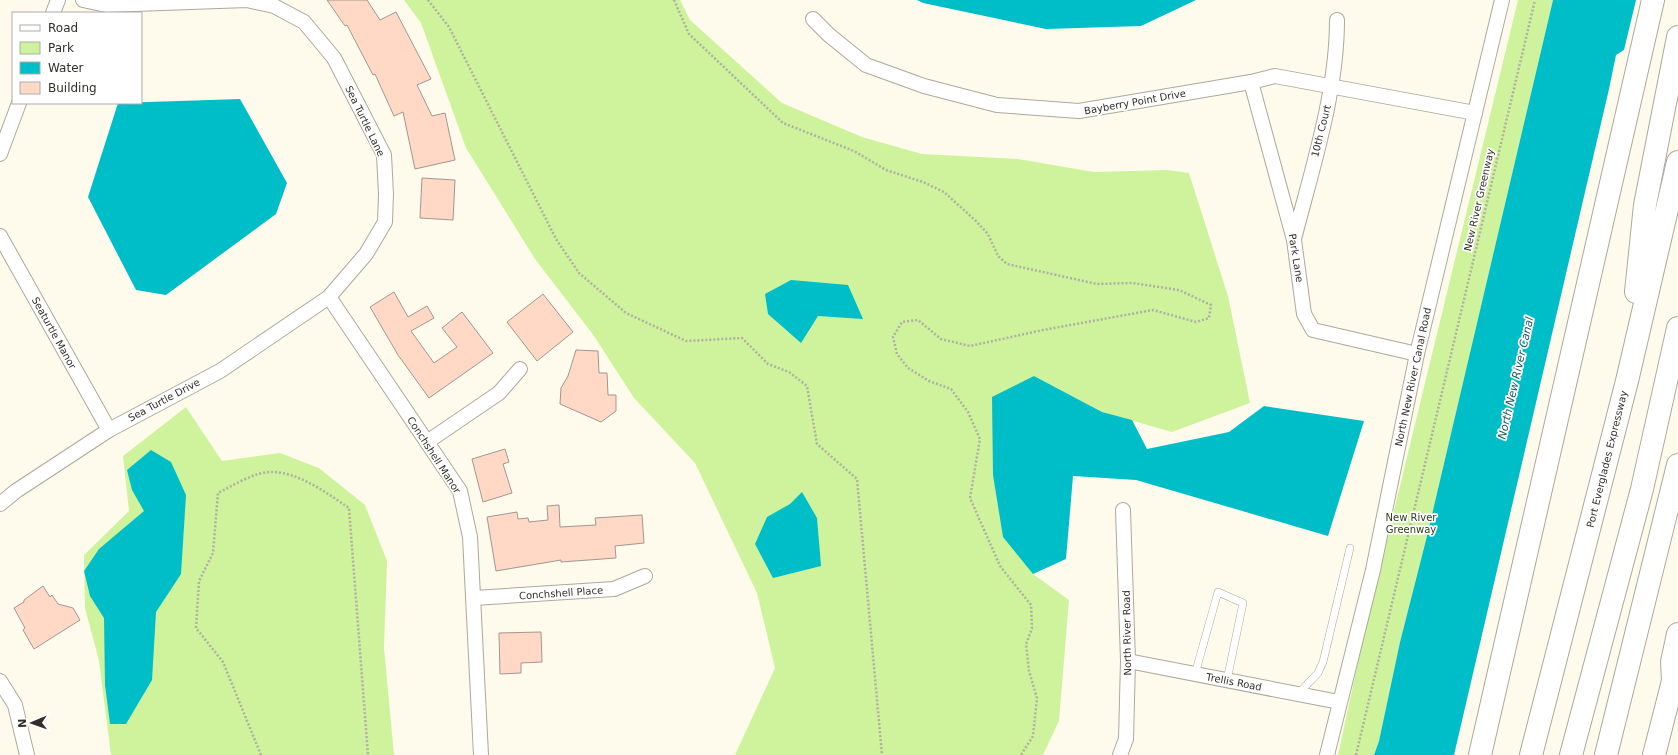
<svg xmlns="http://www.w3.org/2000/svg" width="1678" height="755" viewBox="0 0 1678 755" font-family="'DejaVu Sans',sans-serif">
<rect width="100%" height="100%" fill="#fefbed"/>
<g fill="#cef39c">
<polygon points="404,0 680,0 690,20 782,103 862,137 922,154 1018,159 1094,172 1167,170 1189,173 1228,296 1250,403 1172,432 1102,412 1034,376 1033,574 1069,600 1059,721 1043,755 735,755 775,668 757,593 695,463 634,398 594,336 535,259 466,148 421,23"/>
<polygon points="1518,0 1553,0 1426,540 1400,642 1379,741 1374,755 1338,755 1366,626"/>
<polygon points="186,407 222,461 280,453 319,468 365,505 387,561 384,647 394,755 111,755 99,661 85,608 84,555 129,511 123,456"/>
</g>
<g fill="#00bec7">
<polygon points="917,0 1196,0 1141,26 1046,29 923,3"/>
<polygon points="1553,0 1636,0 1624,50 1616,55 1609,89 1454,755 1374,755 1379,741 1400,642 1426,540"/>
<polygon points="240,99 287,183 276,214 166,295 136,290 88,197 118,103"/>
<polygon points="791,280 848,285 863,319 818,316 801,343 768,314 765,294"/>
<polygon points="1034,376 1102,412 1132,420 1147,449 1229,432 1264,406 1364,421 1328,536 1136,480 1073,476 1066,559 1033,574 1003,537 993,475 992,397"/>
<polygon points="151,450 171,462 186,495 181,574 156,612 152,680 126,724 110,724 105,685 104,618 90,596 84,571 99,549 144,511 132,490 127,470"/>
<polygon points="802,492 817,518 821,566 773,578 755,544 767,517 790,504"/>
</g>
<g fill="#ffd9c6" stroke="#a3968f">
<polygon points="327,0 367,0 380,20 396,12 431,79 417,85 432,116 445,113 455,160 415,169 403,112 394,116 375,74 373,75 347,25 345,26"/>
<polygon points="422,178 455,180 453,220 420,218"/>
<polygon points="394,292 408,317 427,306 434,318 411,331 434,363 457,347 442,328 462,312 493,353 429,398 398,355 370,307"/>
<polygon points="543,294 573,332 537,361 507,322"/>
<polygon points="576,350 598,351 599,373 607,373 608,395 616,395 616,411 601,422 560,404 561,388 568,376"/>
<polygon points="505,449 509,462 503,464 512,493 483,502 472,459"/>
<polygon points="559,505 560,527 596,525 595,518 642,515 644,543 615,546 616,558 561,562 561,560 496,571 487,517 517,512 518,519 528,518 529,522 548,520 547,506"/>
<polygon points="43,586 50,597 52,595 58,604 73,608 80,620 34,649 23,630 25,628 14,608 24,602 24,600"/>
<polygon points="541,632 542,662 521,663 521,673 500,674 499,633"/>
</g>
<g fill="none" stroke-linecap="round" stroke-linejoin="round">
<defs>
<g id="lane">
<polyline points="1195,674 1218,592 1243,603 1227,680"/>
<polyline points="1298,694 1318,673 1323,662 1350,548"/>
</g>
<g id="street">
<polyline points="53,13 58,0"/>
<polyline points="813,19 829,35 866,65 924,86 997,105 1079,111 1251,82 1275,76 1475,113"/>
<polyline points="1251,82 1294,240 1304,314 1313,330 1417,354"/>
<polyline points="0,154 19,103"/>
<polyline points="0,236 109,430"/>
<path d="M1294 239C1312 169 1337 93 1337 20"/>
<polyline points="329,297 460,491 470,537 481,755"/>
<polyline points="427,442 499,393 520,369"/>
<polyline points="0,504 16,491 109,430 220,371 329,297 366,254 385,222 386,194 384,155 334,58 304,22 274,6 247,0 106,5 83,0"/>
<polyline points="474,598 614,589 645,576"/>
<polyline points="1128,661 1339,702"/>
<polyline points="0,681 15,705 27,755"/>
<polyline points="1120,755 1126,739 1128,661 1123,510"/>
<polyline points="1327,755 1373,570 1417,354 1502,0"/>
</g>
<polyline id="primary" points="1480,755 1653,0"/>
<g id="highway">
<polyline points="1636,292 1645,205 1678,37"/>
<polyline points="1673,681 1672,662 1678,634"/>
<polyline points="1531,755 1627,381 1678,162"/>
<polyline points="1571,755 1642,489 1678,328"/>
<polyline points="1606,755 1678,465"/>
<polyline points="1654,755 1673,681 1678,672"/>
</g>
</defs>
<use href="#lane" stroke="#aca99b" stroke-width="8"/>
<use href="#street" stroke="#aca99b" stroke-width="16"/>
<use href="#primary" stroke="#aca99b" stroke-width="24"/>
<use href="#highway" stroke="#aca99b" stroke-width="24"/>
<g stroke="#b1aea4" stroke-width="2.5" stroke-dasharray="2 2" stroke-linecap="butt">
<polyline points="428,0 449,27 556,239 579,273 626,313 686,341 742,338 768,364 789,372 807,386 817,444 857,479 882,755"/>
<polyline points="674,0 689,34 783,123 854,151 886,170 923,182 944,192 976,221 988,234 998,256 1007,264 1097,284 1132,283 1179,290 1211,305 1209,318 1196,322 1153,310 1043,330 970,346 941,339 918,320 902,322 893,337 897,354 908,368 929,381 951,389 968,412 980,439 970,498 1000,566 1031,605 1032,628 1026,644 1029,671 1037,698 1033,736 1021,755"/>
<path d="M261 755 223 662 196 628 199 581 213 553 218 493C232 486 256 471 272 472 299 472 328 494 349 508L368 755"/>
<polyline points="1356,755 1535,0"/>
</g>
<use href="#lane" stroke="#fff" stroke-width="7"/>
<use href="#street" stroke="#fff" stroke-width="14"/>
<use href="#primary" stroke="#fff" stroke-width="22"/>
<use href="#highway" stroke="#fff" stroke-width="22"/>
</g>
<g text-anchor="middle" dominant-baseline="central" stroke-width="3.5" stroke-linejoin="round" paint-order="stroke">
<g font-size="10" fill="#302f2a" stroke="#fff">
<text transform="translate(1135 102) rotate(-10)">Bayberry Point Drive</text>
<text transform="translate(365 121) rotate(64)">Sea Turtle Lane</text>
<text transform="translate(1321 131) rotate(-76)">10th Court</text>
<text transform="translate(1479 200) rotate(-77)">New River Greenway</text>
<text transform="translate(1296 258) rotate(81)">Park Lane</text>
<text transform="translate(54 333) rotate(61)">Seaturtle Manor</text>
<text transform="translate(1413 377) rotate(-78)">North New River Canal Road</text>
<text transform="translate(164 400) rotate(-28)">Sea Turtle Drive</text>
<text transform="translate(434 455) rotate(57)">Conchshell Manor</text>
<text transform="translate(1607 459) rotate(-76)">Port Everglades Expressway</text>
<text transform="translate(561 593) rotate(-4)">Conchshell Place</text>
<text transform="translate(1127 633) rotate(-91)">North River Road</text>
<text transform="translate(1234 682) rotate(11)">Trellis Road</text>
</g>
<g font-size="10" fill="#2d3b16" stroke="#fff">
<text x="1411" y="517">New River<tspan x="1411" dy="12">Greenway</tspan></text>
</g>
<g font-size="11" font-style="italic" fill="#19575b" stroke="#fff">
<text transform="translate(1516 378) rotate(-77)">North New River Canal</text>
</g>
</g>
<rect x="12" y="12" width="130" height="92" fill="#ffffff" stroke="#acacaa"/>
<rect x="20" y="25" width="20" height="6" fill="#ffffff" stroke="#acacaa"/>
<text x="48" y="32" font-size="12" fill="#302f2a">Road</text>
<rect x="20" y="42" width="20" height="12" fill="#cef39c" stroke="#acacaa"/>
<text x="48" y="52" font-size="12" fill="#302f2a">Park</text>
<rect x="20" y="62" width="20" height="12" fill="#00bec7" stroke="#acacaa"/>
<text x="48" y="72" font-size="12" fill="#302f2a">Water</text>
<rect x="20" y="82" width="20" height="12" fill="#ffd9c6" stroke="#acacaa"/>
<text x="48" y="92" font-size="12" fill="#302f2a">Building</text>
<g transform="translate(32 723) rotate(268)" stroke="#ffffff" stroke-width="3" paint-order="stroke">
<path d="M0-3L7 15L0 10L-7 15Z" fill="#302f2a"/>
<text y="-6" font-size="11" font-weight="bold" text-anchor="middle" fill="#302f2a">N</text>
</g>
</svg>
